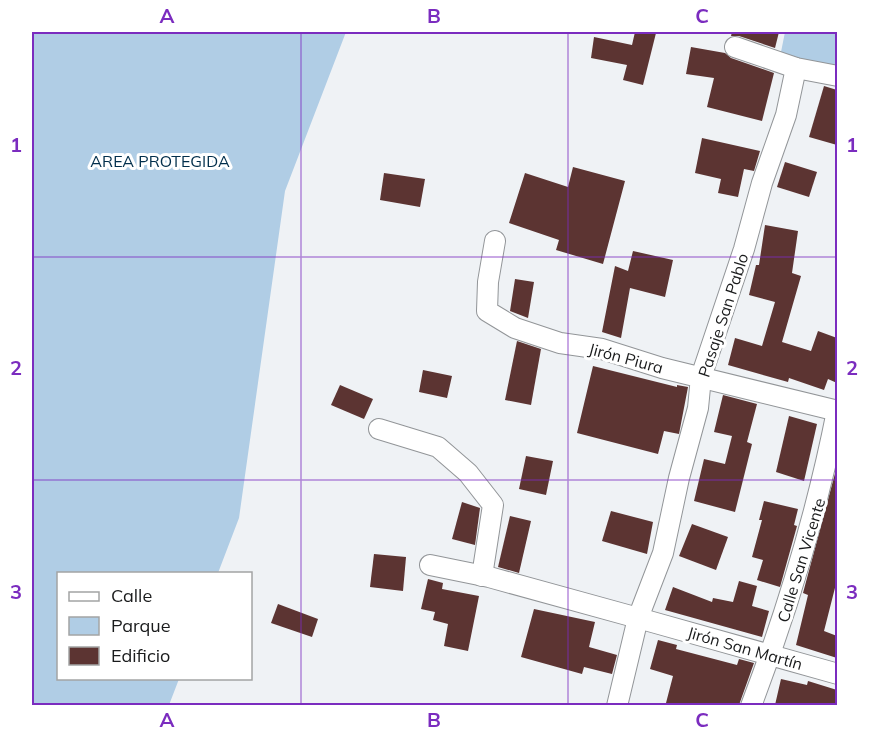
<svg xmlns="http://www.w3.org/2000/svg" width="869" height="737" viewBox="0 0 869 737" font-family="Mulish,sans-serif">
<rect width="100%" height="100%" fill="#eff2f5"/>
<g fill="#b0cde5">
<polygon points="32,32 346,32 285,191 239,518 218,573 58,574 58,678 179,679 169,705 32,705"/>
<polygon points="785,32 837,32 837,70 781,52"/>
</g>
<g fill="#5c3432">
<polygon points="635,32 656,33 643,85 623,80 627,65 591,58 594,37 632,45"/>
<polygon points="732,32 779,32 775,48 739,36 731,36"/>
<polygon points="691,47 725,53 731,58 774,73 762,121 707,107 714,78 686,74"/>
<polygon points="824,86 837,90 837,145 809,137"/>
<polygon points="702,138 760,151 754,171 744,169 738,197 718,193 721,179 695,173"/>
<polygon points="785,162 817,172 809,197 777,187"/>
<polygon points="573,167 625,181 603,264 556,250 559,240 509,223 525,173 568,187"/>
<polygon points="384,173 425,179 420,207 380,200"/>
<polygon points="765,225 798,231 792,273 801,276 782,342 811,351 818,331 837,338 837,383 828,379 824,390 789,378 788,382 728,365 735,338 762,346 775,302 749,295 756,265 759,265"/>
<polygon points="633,251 673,260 665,297 630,288 621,338 602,332 615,266 628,271"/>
<polygon points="515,279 534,282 528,318 510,311"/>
<polygon points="517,341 541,349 531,405 505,400"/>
<polygon points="593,366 677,387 677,385 688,387 679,434 664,431 658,454 577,433"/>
<polygon points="423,370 452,376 447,398 419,392"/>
<polygon points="340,385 373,399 364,419 331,405"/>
<polygon points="723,395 757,404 747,442 752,444 735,512 694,501 704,459 725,464 732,436 714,432"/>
<polygon points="789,416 817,424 804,481 776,472"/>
<polygon points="526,456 553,461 546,495 519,489"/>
<polygon points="837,466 837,580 824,631 837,636 837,658 796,645 808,595 803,593"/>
<polygon points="764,501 798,509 794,525 797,526 780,587 757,580 763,560 752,557 762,520 759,520"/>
<polygon points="462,502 480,508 475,545 452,539"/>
<polygon points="611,511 653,522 647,554 602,541"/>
<polygon points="510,516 531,521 519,573 498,567"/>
<polygon points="692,524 728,537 716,570 679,556"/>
<polygon points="374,554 406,557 403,591 370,587"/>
<polygon points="428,579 443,583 442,589 479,596 468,651 444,646 448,624 433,620 435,612 421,609"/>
<polygon points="739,581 757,586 752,606 769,611 762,637 665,610 673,587 712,602 713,598 733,602"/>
<polygon points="278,604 318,619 312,637 271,623"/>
<polygon points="534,609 595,622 589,647 617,655 612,674 584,667 582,674 521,657"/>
<polygon points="658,640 677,645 676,649 737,665 739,659 754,663 739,705 678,705 666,703 673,676 650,669"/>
<polygon points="781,679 807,685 808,681 837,690 837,705 775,705"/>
</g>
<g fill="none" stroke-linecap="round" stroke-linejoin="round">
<defs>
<g id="street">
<polyline points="735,47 796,68 838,76"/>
<polyline points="796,68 786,115 762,183 744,249 701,377 698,408 679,478 663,553 638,618 838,674"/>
<polyline points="495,241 488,282 487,311 515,328 560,343 602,349 662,368 838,411"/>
<polyline points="379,429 438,447 468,473 493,505 482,576"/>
<polyline points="430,565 489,577 638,618 617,706"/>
<path d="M751 706C788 609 817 512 837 411"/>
</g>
</defs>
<use href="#street" stroke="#929598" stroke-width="22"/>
<use href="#street" stroke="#fff" stroke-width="20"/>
</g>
<path fill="none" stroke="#7b2cbf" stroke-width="1.5" stroke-opacity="0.55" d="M301 32V706M568 32V706M32 257H838M32 480H838"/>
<g text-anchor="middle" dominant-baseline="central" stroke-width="6" stroke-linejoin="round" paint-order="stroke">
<g font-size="16" fill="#012e4b" stroke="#fff">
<text x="160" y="161">AREA PROTEGIDA</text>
</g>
<g font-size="16" fill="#1a1b1c" stroke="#fff">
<text transform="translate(723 315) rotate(-72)">Pasaje San Pablo</text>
<text transform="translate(626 358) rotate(15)">Jirón Piura</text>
<text transform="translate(801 560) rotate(-73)">Calle San Vicente</text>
<text transform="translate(745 648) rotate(16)">Jirón San Martín</text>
</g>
</g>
<rect width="869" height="737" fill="none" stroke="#ffffff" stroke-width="66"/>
<rect x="57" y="572" width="195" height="108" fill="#ffffff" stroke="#a3a4a4" stroke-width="1.5"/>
<rect x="69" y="592" width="30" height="9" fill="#ffffff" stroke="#a3a4a4" stroke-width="1.5"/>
<text x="111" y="602" font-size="18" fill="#1a1b1c">Calle</text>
<rect x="69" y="617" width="30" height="18" fill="#b0cde5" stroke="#a3a4a4" stroke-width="1.5"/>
<text x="111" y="632" font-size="18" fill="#1a1b1c">Parque</text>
<rect x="69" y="647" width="30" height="18" fill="#5c3432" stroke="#a3a4a4" stroke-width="1.5"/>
<text x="111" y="662" font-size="18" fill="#1a1b1c">Edificio</text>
<rect x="33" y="33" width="803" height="671" fill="none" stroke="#7b2cbf" stroke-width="2"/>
<g font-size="20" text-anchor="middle" font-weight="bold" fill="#7b2cbf">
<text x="167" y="23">A</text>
<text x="434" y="23">B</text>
<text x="702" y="23">C</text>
<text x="16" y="152">1</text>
<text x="852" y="152">1</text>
<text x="16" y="375">2</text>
<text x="852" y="375">2</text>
<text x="16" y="599">3</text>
<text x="852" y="599">3</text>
<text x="167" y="727">A</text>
<text x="434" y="727">B</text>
<text x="702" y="727">C</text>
</g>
</svg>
